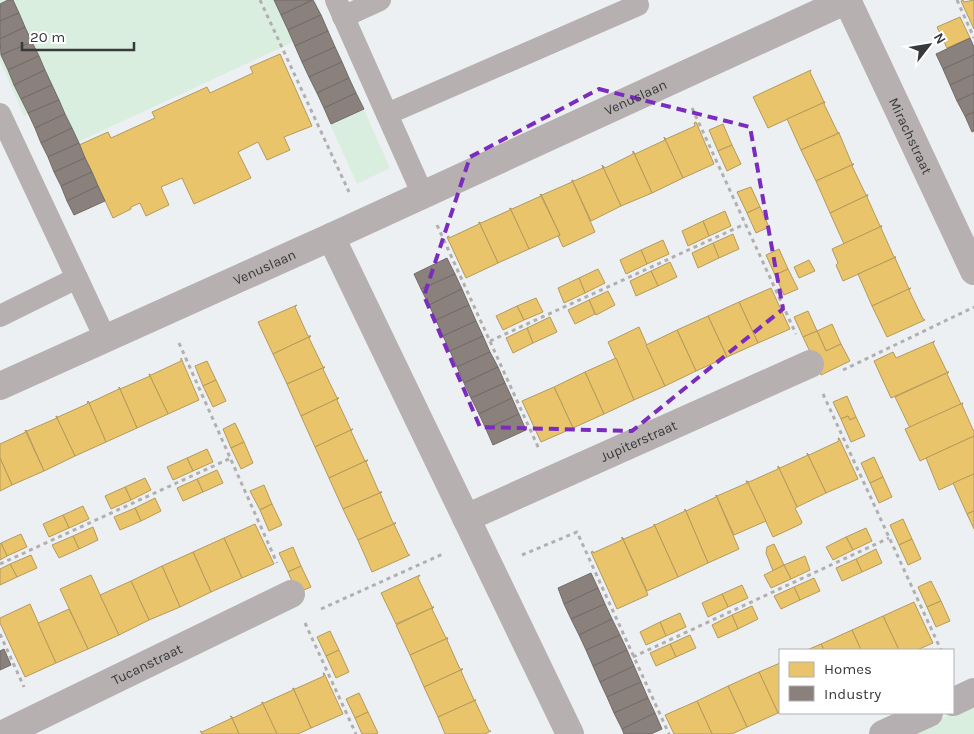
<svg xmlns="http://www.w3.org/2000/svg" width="974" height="734" viewBox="0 0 974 734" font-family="Karla,sans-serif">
<rect width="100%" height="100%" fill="#edf0f2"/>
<g fill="#d9eedf">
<polygon points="0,0 315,0 390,168 357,184 293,42 78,142 59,102 24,116 0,61"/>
<polygon points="974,703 974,734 907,734"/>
</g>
<g fill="#e9c46a" stroke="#b49a5c">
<polygon points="963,0 964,2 974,0 974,29 961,1"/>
<polygon points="960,17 970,38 947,48 937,27"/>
<polygon points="280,54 312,126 284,137 290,150 267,160 258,142 238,152 251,178 194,204 182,178 161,187 169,205 146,216 140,203 131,207 131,209 113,218 79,145 108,132 111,138 155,118 152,112 207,87 210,93 253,73 250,67"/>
<polygon points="811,70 810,72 824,102 825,102 768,128 753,97"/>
<polygon points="825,102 824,104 838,133 839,132 839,133 801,150 787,119"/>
<polygon points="696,122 714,164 683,178 664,137 666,139 695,126 694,123"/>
<polygon points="723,124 732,145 718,151 709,130"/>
<polygon points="839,133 852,164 854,164 816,181 801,150"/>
<polygon points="664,137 683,178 652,193 633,151 635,154 665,140"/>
<polygon points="732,145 741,164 727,171 718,151"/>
<polygon points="633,151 652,193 621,206 602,165 605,168 633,154"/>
<polygon points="854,164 852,166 866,195 868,195 830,213 816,181"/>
<polygon points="602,165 621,206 591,221 572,180 574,181 603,168"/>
<polygon points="572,180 595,232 563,247 558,236 560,235 541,194 542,195 572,182"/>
<polygon points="751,187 760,207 747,213 737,192"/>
<polygon points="540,194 560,235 529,249 510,208 512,209 541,196"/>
<polygon points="868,195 867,197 880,226 882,226 844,244 830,213"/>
<polygon points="760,207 769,227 756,233 747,213"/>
<polygon points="510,208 529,249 498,263 479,222 481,223 510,210"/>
<polygon points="725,211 731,226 709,236 703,221"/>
<polygon points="703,221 709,236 688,246 682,231"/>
<polygon points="479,222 498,263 466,278 447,237 449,236 449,238 479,224"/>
<polygon points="882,226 881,228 894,257 896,257 843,281 836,265 838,263 832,249"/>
<polygon points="733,234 739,249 719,258 713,243"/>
<polygon points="663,240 669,254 647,264 641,250"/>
<polygon points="713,243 719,258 698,268 692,253"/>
<polygon points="779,249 788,269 775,275 766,255"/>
<polygon points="641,250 647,264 626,274 620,260"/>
<polygon points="896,257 895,258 909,289 911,288 872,306 858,274"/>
<polygon points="809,260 815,271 799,278 794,267"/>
<polygon points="670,262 677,277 658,286 651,271"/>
<polygon points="598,269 605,283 585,293 579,278"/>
<polygon points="788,269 798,289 784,295 775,275"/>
<polygon points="651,271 658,286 636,296 630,281"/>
<polygon points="579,278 585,293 564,303 558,288"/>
<polygon points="771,288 790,329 758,343 739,302"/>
<polygon points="911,288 909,290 923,319 925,320 887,337 872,306"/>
<polygon points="608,291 615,305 596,315 589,300"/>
<polygon points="536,298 543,312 524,320 517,306"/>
<polygon points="589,300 595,314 575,324 568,310"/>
<polygon points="739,302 758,343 727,357 708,316"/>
<polygon points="297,305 295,307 308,336 311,336 273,354 258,322"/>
<polygon points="517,306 524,320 503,330 496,316"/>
<polygon points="808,311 817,331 803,337 794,317"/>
<polygon points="708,316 727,357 696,371 677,330"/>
<polygon points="550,317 557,332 533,343 527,328"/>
<polygon points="832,324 841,344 826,351 817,331"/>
<polygon points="639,327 665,386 634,400 608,342"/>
<polygon points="527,328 533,343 513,353 506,338"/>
<polygon points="677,330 696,371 665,386 646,345"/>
<polygon points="817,331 826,351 841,344 850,361 821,375 803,337"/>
<polygon points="311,336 309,338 323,367 325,367 287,384 273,354"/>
<polygon points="935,341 933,343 947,372 949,372 891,398 874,361 893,352 896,358"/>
<polygon points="181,358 199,400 168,414 149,374 151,375 181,361"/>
<polygon points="616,358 634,400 604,414 585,372"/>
<polygon points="207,361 216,380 203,386 195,366"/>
<polygon points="325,367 323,369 337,398 339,398 301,416 287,384"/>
<polygon points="585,372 604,414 573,428 554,387"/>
<polygon points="949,372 947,374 961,404 963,403 910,428 895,397"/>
<polygon points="149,374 168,414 137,428 119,387 120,389 150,376"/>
<polygon points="216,380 226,401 213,407 203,386"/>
<polygon points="119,387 137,428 106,442 88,401 89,403 119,389"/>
<polygon points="554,387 573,428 541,442 522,401"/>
<polygon points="847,396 856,417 850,420 848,416 841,419 833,402"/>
<polygon points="339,398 337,400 351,430 353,429 315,447 301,416"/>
<polygon points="88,401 106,442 75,456 56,416 58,417 87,404"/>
<polygon points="963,403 962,405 974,432 974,436 920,461 905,429"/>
<polygon points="56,416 75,456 44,471 26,430 27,431 57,418"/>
<polygon points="848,416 850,420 856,417 865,436 851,442 841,419"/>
<polygon points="235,423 244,442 231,448 223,429"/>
<polygon points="353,429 351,431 365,461 368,460 329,478 315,447"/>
<polygon points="25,430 44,471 12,485 0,458 0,444 26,432"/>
<polygon points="974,436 974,474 939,490 926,458"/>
<polygon points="838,438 839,438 858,479 826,493 807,453 809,455 839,441"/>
<polygon points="244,442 253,463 241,469 231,448"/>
<polygon points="207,449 213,462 193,471 187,458"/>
<polygon points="807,453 826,493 797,507 778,466 780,468 808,455"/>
<polygon points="874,457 883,477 870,483 861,463"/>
<polygon points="0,458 12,485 0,491"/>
<polygon points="187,458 193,471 173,480 167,467"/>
<polygon points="368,460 366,462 379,492 382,492 343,509 329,478"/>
<polygon points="778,466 797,507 795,508 802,522 801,524 773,537 747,481 749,482 778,469"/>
<polygon points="217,470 223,483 203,492 197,479"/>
<polygon points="974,474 974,511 967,514 953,483"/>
<polygon points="883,477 892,497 879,503 870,483"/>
<polygon points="145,478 151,490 131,500 125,487"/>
<polygon points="197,479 203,492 183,501 177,488"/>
<polygon points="746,481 747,481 766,521 734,535 716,495 717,496 747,483"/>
<polygon points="264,485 272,504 260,510 250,491"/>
<polygon points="125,487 131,500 111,509 105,496"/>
<polygon points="382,492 380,493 393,523 396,523 358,540 343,509"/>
<polygon points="716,495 739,549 708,563 685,509 686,511 716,497"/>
<polygon points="155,498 161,511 141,521 135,508"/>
<polygon points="272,504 282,525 269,531 260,510"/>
<polygon points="83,506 89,519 69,528 63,515"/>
<polygon points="135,508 141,521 120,530 114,517"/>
<polygon points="685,509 708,563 678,577 654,524 655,525 685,511"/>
<polygon points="974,511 974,529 967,514"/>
<polygon points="63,515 69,528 49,537 43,524"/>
<polygon points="903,519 912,539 899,545 890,525"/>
<polygon points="396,523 394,524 408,554 410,555 372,572 358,540"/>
<polygon points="255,524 274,564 242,578 224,538"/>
<polygon points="654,524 678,577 647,591 622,537 624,539 654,526"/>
<polygon points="93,527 98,540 79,549 73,536"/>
<polygon points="866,528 872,541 853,550 846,537"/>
<polygon points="21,534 27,547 7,556 1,543"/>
<polygon points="73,536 79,549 59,558 52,545"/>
<polygon points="622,537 648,595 617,609 591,552 593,551 593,553 622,540"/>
<polygon points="846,537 853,550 833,560 826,547"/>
<polygon points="224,538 242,578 211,592 193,552"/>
<polygon points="912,539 921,559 908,565 899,545"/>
<polygon points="1,543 7,556 0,560 0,544"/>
<polygon points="774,544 784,565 773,571 766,553 767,547"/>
<polygon points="293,547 301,566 288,572 279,553"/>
<polygon points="876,549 882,563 862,572 856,559"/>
<polygon points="193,552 211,592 180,607 162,566"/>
<polygon points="31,555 37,568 17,577 10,564"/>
<polygon points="805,556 810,570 791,579 784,565"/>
<polygon points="856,559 862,572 842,581 836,568"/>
<polygon points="10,564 17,577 0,585 0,569"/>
<polygon points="784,565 791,579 771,588 764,575"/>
<polygon points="162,566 180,607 149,620 131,581"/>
<polygon points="301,566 311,587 297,593 288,572"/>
<polygon points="91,575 119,635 88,649 60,589"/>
<polygon points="420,575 418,578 432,607 434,607 396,624 381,593"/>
<polygon points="814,578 820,591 800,600 794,587"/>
<polygon points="131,581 149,620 119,635 100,595"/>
<polygon points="931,581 941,601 927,607 918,587"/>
<polygon points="742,585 748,598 728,607 722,594"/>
<polygon points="794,587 800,600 781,609 774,596"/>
<polygon points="722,594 728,607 708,617 702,603"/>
<polygon points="941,601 950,621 936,627 927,607"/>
<polygon points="914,602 933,643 917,650 899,650 883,616"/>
<polygon points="30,604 56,663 25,677 0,623 0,618"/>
<polygon points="752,606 758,619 738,629 732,615"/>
<polygon points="434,607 432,609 446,638 448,638 410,655 396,625"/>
<polygon points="69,609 88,649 56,663 38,623"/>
<polygon points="680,613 686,627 666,636 660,622"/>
<polygon points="732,615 738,629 718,638 712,625"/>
<polygon points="883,616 899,650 861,650 852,630"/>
<polygon points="660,622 666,636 646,645 640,632"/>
<polygon points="852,630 861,650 824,650 821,644"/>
<polygon points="330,631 339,650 326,656 317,637"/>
<polygon points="690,635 696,648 676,657 670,644"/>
<polygon points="448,638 447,640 460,669 463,669 424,687 410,655"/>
<polygon points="670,644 676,657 656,666 650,653"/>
<polygon points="821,644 824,650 807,650"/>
<polygon points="339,650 349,672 336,678 326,656"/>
<polygon points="780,663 780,712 778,713 759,672"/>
<polygon points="463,669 461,671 474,700 476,700 438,717 424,687"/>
<polygon points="759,672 778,713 747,727 728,686"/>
<polygon points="323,673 324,673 343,714 311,728 293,688 295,689 324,676"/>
<polygon points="728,686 747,727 732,734 712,734 697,701"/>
<polygon points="293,688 311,728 298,734 277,734 262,702 264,703 293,690"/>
<polygon points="359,693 368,712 355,718 346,699"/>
<polygon points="476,700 475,701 489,731 491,731 485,734 445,734 438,717"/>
<polygon points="697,701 712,734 674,734 665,715"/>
<polygon points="262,702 277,734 239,734 231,716 233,718 262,704"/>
<polygon points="368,712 378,733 375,734 362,734 355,718"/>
<polygon points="230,716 231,716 239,734 202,734 200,731 202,732 232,718"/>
</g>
<g fill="#8a817c" stroke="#716b68">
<polygon points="8,0 13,0 19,13 0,21 0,4"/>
<polygon points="274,0 312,0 281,15"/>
<polygon points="313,0 321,15 288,30 281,15"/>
<polygon points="19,13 25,27 0,39 0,21"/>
<polygon points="321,15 328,31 295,46 288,30"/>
<polygon points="25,27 32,42 1,55 0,39"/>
<polygon points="328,31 335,47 302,62 295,46"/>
<polygon points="970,38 974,47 974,55 943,69 936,54"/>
<polygon points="32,42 39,56 8,70 1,55"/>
<polygon points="335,47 342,62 309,77 302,62"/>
<polygon points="974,55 974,74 950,85 943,69"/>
<polygon points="39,56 45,70 14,85 8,70"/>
<polygon points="342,62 349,78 317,93 309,77"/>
<polygon points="45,70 52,85 21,99 14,85"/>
<polygon points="974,74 974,93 957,101 950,85"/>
<polygon points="349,78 356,93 324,108 317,93"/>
<polygon points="52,85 59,100 28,113 21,99"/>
<polygon points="356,93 364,109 331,124 324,108"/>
<polygon points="974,93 974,112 965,116 957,101"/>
<polygon points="59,100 65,114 35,128 28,113"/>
<polygon points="974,112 974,131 972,132 965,116"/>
<polygon points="65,114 72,128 41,143 35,128"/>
<polygon points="72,128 79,143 48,157 41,143"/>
<polygon points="79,143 85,158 54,172 48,157"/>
<polygon points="85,158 92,172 61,186 54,172"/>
<polygon points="92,172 98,186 67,201 61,186"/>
<polygon points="98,186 105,201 74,215 67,201"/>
<polygon points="447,258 455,274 421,289 414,274"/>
<polygon points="455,274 462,289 429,305 421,289"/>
<polygon points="462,289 469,305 436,320 429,305"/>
<polygon points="469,305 476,321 443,336 436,320"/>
<polygon points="476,321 483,336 450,351 443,336"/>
<polygon points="483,336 490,352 457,367 450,351"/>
<polygon points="490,352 498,367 464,383 457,367"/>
<polygon points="498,367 505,383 471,398 464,383"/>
<polygon points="505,383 512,398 479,414 471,398"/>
<polygon points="512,398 519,414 486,429 479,414"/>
<polygon points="519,414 526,430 493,445 486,429"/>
<polygon points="591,573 598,588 564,604 558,588"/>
<polygon points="598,588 605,604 571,619 564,604"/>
<polygon points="605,604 612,619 579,635 571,619"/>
<polygon points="612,619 620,635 586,650 579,635"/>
<polygon points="620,635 627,650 593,666 586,650"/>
<polygon points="4,649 11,665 0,670 0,651"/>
<polygon points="627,650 634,666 600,682 593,666"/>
<polygon points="634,666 641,682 607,697 600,682"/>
<polygon points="641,682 648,698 614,713 607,697"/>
<polygon points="648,698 655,713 622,729 614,713"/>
<polygon points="655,713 662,729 651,734 624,734 622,729"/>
</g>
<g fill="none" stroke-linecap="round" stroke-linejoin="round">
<g stroke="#b3afb1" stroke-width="3" stroke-dasharray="4 4" stroke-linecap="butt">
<polyline points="260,0 349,192"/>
<polyline points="957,0 974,38"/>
<polyline points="692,108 796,334"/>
<polyline points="437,225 539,449"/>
<polyline points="490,341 745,224"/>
<polyline points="179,343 277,563"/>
<polyline points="843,370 974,307"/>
<polyline points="823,394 941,650"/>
<polyline points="522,555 577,532 669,734"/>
<polyline points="0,564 231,458"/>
<polyline points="321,609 445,553"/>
<polyline points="305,623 356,734"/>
<polyline points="0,634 24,687"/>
<polyline points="633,657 889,538"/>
</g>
<g stroke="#b7b0b1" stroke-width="22">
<polyline points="336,0 423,195"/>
<polyline points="343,17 380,0"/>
<polyline points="0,114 77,278 0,316"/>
<polyline points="387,114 638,5 636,0"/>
<polyline points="77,278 105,338"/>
</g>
<g stroke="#b7b0b1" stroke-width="28">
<path id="s1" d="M847 0 974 271"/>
<polyline points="331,237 570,734"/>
<path id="s2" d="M0 386 331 237 847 0"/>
<path id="s3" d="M466 518 810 364"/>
<path id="s4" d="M3 734 291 594"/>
</g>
<g stroke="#b6afb1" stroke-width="28">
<polyline points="953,702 974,692"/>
<polyline points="883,734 929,713"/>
</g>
</g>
<path fill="none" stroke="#7b2cbf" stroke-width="4" stroke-dasharray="10 6" stroke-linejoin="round" d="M599 89 750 127 783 309 632 431 480 427 424 296 470 157Z"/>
<g text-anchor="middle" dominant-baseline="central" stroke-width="5" stroke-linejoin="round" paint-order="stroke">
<g font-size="14" fill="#37393b" stroke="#fff">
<text stroke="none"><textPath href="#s2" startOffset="698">Venuslaan</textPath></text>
<text stroke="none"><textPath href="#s1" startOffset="150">Mirachstraat</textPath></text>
<text stroke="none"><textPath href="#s2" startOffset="290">Venuslaan</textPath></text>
<text stroke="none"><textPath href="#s3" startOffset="189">Jupiterstraat</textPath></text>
<text stroke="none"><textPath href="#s4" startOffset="160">Tucanstraat</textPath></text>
</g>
</g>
<rect x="779" y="649" width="175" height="65" fill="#ffffff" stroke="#afb0b1"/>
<rect x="789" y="662" width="25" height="15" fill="#e9c46a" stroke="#afb0b1"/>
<text x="824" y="674" font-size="15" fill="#37393b">Homes</text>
<rect x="789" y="686" width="25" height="15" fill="#8a817c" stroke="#afb0b1"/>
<text x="824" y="699" font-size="15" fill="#37393b">Industry</text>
<g transform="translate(929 45) rotate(59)" stroke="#ffffff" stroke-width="4" paint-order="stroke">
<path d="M0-4L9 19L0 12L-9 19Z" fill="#37393b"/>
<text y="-8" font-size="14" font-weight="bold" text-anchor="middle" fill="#37393b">N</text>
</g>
<path d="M22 42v8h112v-8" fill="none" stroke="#37393b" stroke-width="2.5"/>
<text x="30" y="42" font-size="15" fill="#37393b" stroke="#ffffff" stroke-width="4" paint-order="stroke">20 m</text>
</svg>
